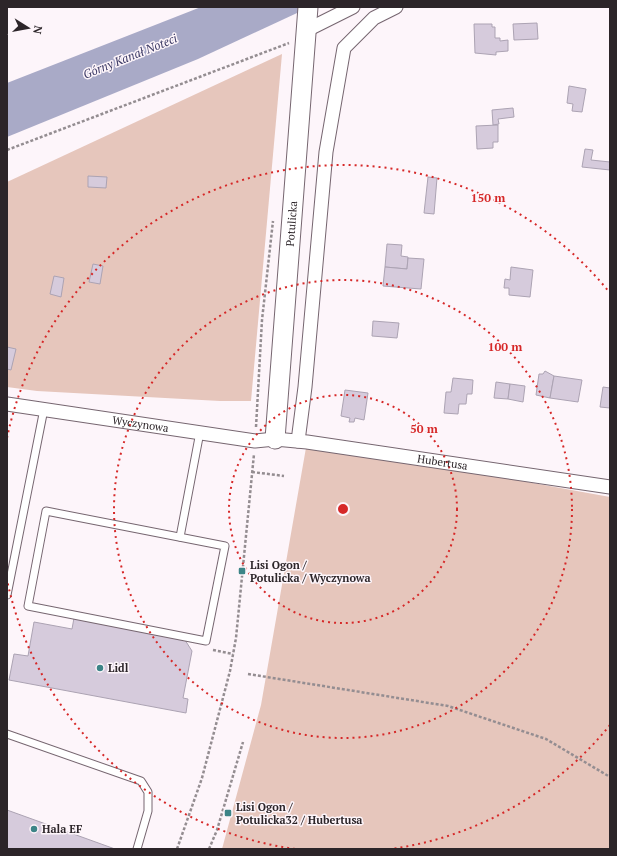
<svg xmlns="http://www.w3.org/2000/svg" width="617" height="856" viewBox="0 0 617 856" font-family="'PT Serif',serif">
<rect width="100%" height="100%" fill="#fdf5fa"/>
<g fill="#e6c6bc">
<polygon points="282,54 251,401 220,401 37,391 7,387 7,182"/>
<polygon points="307,442 610,497 610,849 222,849 261,705"/>
</g>
<polygon fill="#a9aac7" points="201,7 310,7 198,59 7,137 7,83"/>
<g fill="#d6cbdc" stroke="#aca3b3">
<polygon points="474,24 492,24 492,27 495,27 495,38 500,38 500,41 508,40 508,51 496,52 496,55 475,53"/>
<polygon points="513,24 537,23 538,39 514,40"/>
<polygon points="569,86 586,89 582,112 572,111 573,104 567,103"/>
<polygon points="513,108 514,117 498,119 499,124 493,125 492,110"/>
<polygon points="498,125 498,142 493,142 493,148 477,149 476,126"/>
<polygon points="585,149 593,150 591,160 610,162 610,170 582,167"/>
<polygon points="88,176 107,177 106,188 88,187"/>
<polygon points="428,177 437,178 434,214 424,213"/>
<polygon points="387,244 402,245 401,256 408,257 407,269 385,267"/>
<polygon points="408,258 424,259 421,289 383,286 385,267 407,269"/>
<polygon points="93,264 103,266 100,284 89,282"/>
<polygon points="511,267 533,270 530,297 509,295 509,288 504,288 505,279 510,280"/>
<polygon points="54,276 64,278 61,297 50,294"/>
<polygon points="373,321 399,323 397,338 372,336"/>
<polygon points="7,347 16,349 11,370 7,369"/>
<polygon points="545,371 554,376 550,398 536,395 539,374 543,374"/>
<polygon points="554,376 582,380 578,402 550,398"/>
<polygon points="453,378 473,380 472,394 467,394 466,404 459,404 458,414 444,413 446,392 451,392"/>
<polygon points="496,382 510,384 508,399 494,398"/>
<polygon points="510,384 525,386 523,402 508,399"/>
<polygon points="603,387 610,388 610,408 600,407"/>
<polygon points="345,390 368,393 364,420 355,418 354,422 349,422 350,418 341,416"/>
<polygon points="74,618 185,640 192,651 183,698 188,699 186,713 9,680 14,654 28,656 34,622 72,629"/>
<polygon points="7,810 115,849 7,849"/>
</g>
<g fill="none" stroke-linecap="round" stroke-linejoin="round">
<defs>
<g id="lane">
<polygon points="46,511 225,546 206,641 28,606"/>
<polyline points="180,537 200,432"/>
<polyline points="7,595 44,409"/>
<polyline points="7,734 141,781 148,792 148,811 137,849"/>
</g>
<g id="street">
<polyline points="307,30 353,7"/>
<path id="s1" d="M7 404 255 441 275 439 307 442 610 487"/>
<polyline points="298,441 305,387 326,152 344,48 374,18 396,7"/>
</g>
<g id="secondary">
<path id="s2" d="M275 439 308 7"/>
</g>
</defs>
<use href="#lane" stroke="#766670" stroke-width="9"/>
<use href="#street" stroke="#766670" stroke-width="15"/>
<use href="#secondary" stroke="#766670" stroke-width="21"/>
<g stroke="#948d91" stroke-width="2.5" stroke-dasharray="3 2" stroke-linecap="butt">
<polyline points="7,150 289,43"/>
<polyline points="256,427 262,320 273,221"/>
<polyline points="252,472 284,476"/>
<polyline points="213,650 233,654"/>
<polyline points="248,674 448,706 546,739 610,777"/>
<polyline points="177,849 202,778 230,671 236,638 254,454"/>
<polyline points="209,849 217,830 243,742"/>
</g>
<use href="#lane" stroke="#fff" stroke-width="7"/>
<use href="#street" stroke="#fff" stroke-width="13"/>
<use href="#secondary" stroke="#fff" stroke-width="19"/>
</g>
<g fill="none" stroke="#d62828" stroke-width="2" stroke-dasharray="2 4">
<circle cx="343" cy="509" r="114"/>
<circle cx="343" cy="509" r="229"/>
<path d="M610 725A343 343 0 0 1 391 849M295 849A343 343 0 0 1 7 580M7 438A343 343 0 0 1 610 293"/>
</g>
<g fill="#3c8487" stroke="#fdf5fa" stroke-width="1.5">
<rect x="238" y="567" width="8" height="8" rx="2"/>
<circle cx="100" cy="668" r="4"/>
<rect x="224" y="809" width="8" height="8" rx="2"/>
<circle cx="34" cy="829" r="4"/>
</g>
<g text-anchor="middle" dominant-baseline="central" stroke-width="3" stroke-linejoin="round" paint-order="stroke">
<g font-size="11" fill="#2c2529" stroke="#fdf5fa">
<text stroke="none"><textPath href="#s2" startOffset="216">Potulicka</textPath></text>
<text stroke="none"><textPath href="#s1" startOffset="135">Wyczynowa</textPath></text>
<text stroke="none"><textPath href="#s1" startOffset="440">Hubertusa</textPath></text>
</g>
<g font-size="11" font-weight="bold" fill="#2c2529" stroke="#fdf5fa" text-anchor="start">
<text x="250" y="565">Lisi Ogon /<tspan x="250" dy="13">Potulicka / Wyczynowa</tspan></text>
<text x="108" y="668">Lidl</text>
<text x="236" y="807">Lisi Ogon /<tspan x="236" dy="13">Potulicka32 / Hubertusa</tspan></text>
<text x="42" y="829">Hala EF</text>
</g>
<g font-size="12" font-style="italic" fill="#3d3b66" stroke="#fdf5fa">
<text transform="translate(130 56) rotate(-22)">Górny Kanał Noteci</text>
</g>
</g>
<circle cx="343" cy="509" r="6" fill="#d62828" stroke="#fdf5fa" stroke-width="2"/>
<g font-size="12" text-anchor="middle" font-weight="bold" fill="#d62828" stroke="#fdf5fa" stroke-width="3" stroke-linejoin="round" paint-order="stroke">
<text x="488" y="202">150 m</text>
<text x="505" y="351">100 m</text>
<text x="424" y="433">50 m</text>
</g>
<rect width="617" height="856" fill="none" stroke="#2c2529" stroke-width="16"/>
<g transform="translate(28 28) rotate(101)" stroke="#fdf5fa" stroke-width="3" paint-order="stroke">
<path d="M0-3L7 15L0 10L-7 15Z" fill="#2c2529"/>
<text y="-6" font-size="11" font-weight="bold" text-anchor="middle" fill="#2c2529">N</text>
</g>
</svg>
